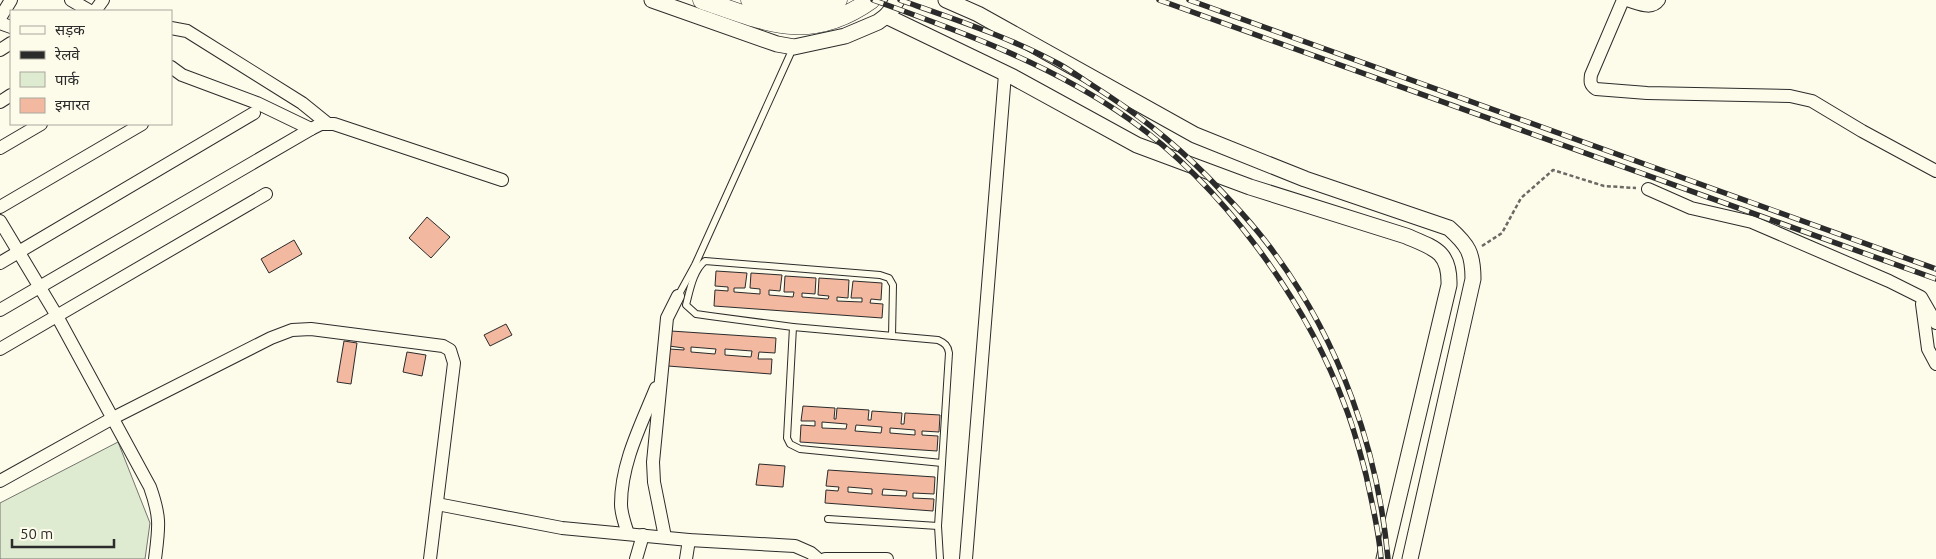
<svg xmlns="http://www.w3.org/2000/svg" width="1936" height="559" viewBox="0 0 1936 559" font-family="Ubuntu,'Noto Sans Devanagari',sans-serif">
<rect width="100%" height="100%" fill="#fdfbea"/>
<polygon fill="#deebd1" stroke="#74746e" points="118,442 150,523 145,559 0,559 0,503"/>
<g fill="#f2b8a0" stroke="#2b2b2b" fill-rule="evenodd">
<polygon points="427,217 450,237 431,258 409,238"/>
<polygon points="294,240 302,254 269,273 261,259"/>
<polygon points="716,271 747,273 745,288 734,288 734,292 760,294 760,289 750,288 751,273 782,275 780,291 769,290 769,295 793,297 794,292 784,292 785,276 816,278 815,294 802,293 802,297 828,299 829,296 818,295 819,278 849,280 848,298 837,297 837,301 862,302 862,298 851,298 853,281 882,283 881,300 871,299 870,303 883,304 882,318 714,306 715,290 728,291 728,287 715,286"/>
<polygon points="506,324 512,335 490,346 484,335"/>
<path d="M671 331 776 338 775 353 759 352 758 359H772L771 374 668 366 669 349 684 350V348L669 346ZM691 347 716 349 715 354 691 352ZM725 349 752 351 751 357 725 355Z"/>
<polygon points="344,341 357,343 351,384 337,382"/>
<polygon points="407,352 426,355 422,376 403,372"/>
<path d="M803 406 835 408 834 419H836L837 408 869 410 868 420H871L872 411 902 413 901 424H904L905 413 940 415 939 432 922 431V435L938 436 937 451 800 442 801 425 815 426V421H801ZM822 422 847 424 846 429 822 428ZM856 425 882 427 881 433 855 431ZM890 428 915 430V435L890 433Z"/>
<polygon points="759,464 785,466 783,487 756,485"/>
<path d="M828 470 935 477 934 494 913 493V498L934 499 933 511 825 503 826 490 838 491 839 487 826 486ZM848 487 872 489V494L848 492ZM883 489 907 491 906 496 882 495Z"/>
</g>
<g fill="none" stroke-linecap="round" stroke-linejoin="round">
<defs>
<g id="service">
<polyline points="678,296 695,265 793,48"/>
<polyline points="793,327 787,438 790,444 800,449 942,463"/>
<path d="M892 336 893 285 889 278 880 275 705 261C693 271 690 290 686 305L696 314 710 316 793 327 938 340C945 343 948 346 949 353L938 526 940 559"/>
<polyline points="828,519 938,526"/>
</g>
<g id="minor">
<polyline points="71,0 90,11"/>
<path d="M1623 0 1591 75C1590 82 1590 85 1596 89L1647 93 1790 96 1812 101 1862 131 1936 171"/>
<path d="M1626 0C1638 3 1651 11 1659 0"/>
<polyline points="95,11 103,0"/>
<polyline points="0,18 11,0"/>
<polyline points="0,23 11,27"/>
<polyline points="171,28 187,31 302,103 328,124"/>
<polyline points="0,50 11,43"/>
<polyline points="171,67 182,75 257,103 311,129"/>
<polyline points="0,102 11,95"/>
<polyline points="0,148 41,124"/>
<polyline points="1648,189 1691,208 1752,222 1889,281 1921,297 1936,323"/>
<polyline points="0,207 142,124"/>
<path d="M0 221 57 316 150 487C161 518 159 527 155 559"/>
<polyline points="0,263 254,113"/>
<polyline points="1922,304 1928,349 1936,364"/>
<polyline points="0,310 311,129 321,124 334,124 502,180"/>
<polyline points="0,349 266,194"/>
<polyline points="0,481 113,418 271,338 292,330 311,329 443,346 450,350 454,363 430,559"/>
<polyline points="437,504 562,528 689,540 795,546 811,553 818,559"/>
<path d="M628 534C625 524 621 514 621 504 621 463 641 425 656 388"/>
<polyline points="665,537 654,482 653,462 667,318 678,296"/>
<polyline points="636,559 643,535"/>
<polyline points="686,559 689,540"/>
<polyline points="825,559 887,559"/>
<polyline points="966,559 1005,74"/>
</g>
<g id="tertiary">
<polyline points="652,0 777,44 794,47 845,36 878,22 886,16 892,9 897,0"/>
<path d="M946 0 978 14 1195 135 1305 179 1449 228C1468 245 1473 253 1473 279L1410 559"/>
<path d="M886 16 1013 77 1137 145 1250 187 1406 236C1434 248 1450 251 1449 285L1384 559"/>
</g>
<g id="secondary">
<path d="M702 0C766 22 809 44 871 0"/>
<path d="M750 0C780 10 808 14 838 0"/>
</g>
</defs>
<use href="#service" stroke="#2b2b2b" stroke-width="8"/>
<use href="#minor" stroke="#2b2b2b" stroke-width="14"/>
<use href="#tertiary" stroke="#2b2b2b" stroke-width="17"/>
<use href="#secondary" stroke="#2b2b2b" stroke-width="19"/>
<polyline stroke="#6a6964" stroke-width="2.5" stroke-dasharray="4 2.5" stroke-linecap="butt" points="1482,246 1502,233 1521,198 1553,170 1604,186 1636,188"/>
<use href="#service" stroke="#fdfbea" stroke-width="6"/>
<use href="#minor" stroke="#fdfbea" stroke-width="12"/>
<use href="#tertiary" stroke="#fdfbea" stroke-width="15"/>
<use href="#secondary" stroke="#fdfbea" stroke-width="18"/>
<defs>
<g id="rail">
<path d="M873 0C962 32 1051 64 1129 119 1221 184 1306 300 1345 406 1354 428 1360 452 1366 475 1372 503 1379 531 1381 559"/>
<path d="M900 0C954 19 1009 37 1059 64 1070 70 1081 78 1092 85 1136 113 1170 139 1207 176 1231 201 1255 226 1275 254 1340 343 1378 449 1388 559"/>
<polyline points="1159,0 1936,279"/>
<polyline points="1189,0 1936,269"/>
</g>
</defs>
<use href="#rail" stroke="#2b2b2b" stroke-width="5.5"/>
<use href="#rail" stroke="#fdfbea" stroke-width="4" stroke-dasharray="11" stroke-linecap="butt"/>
</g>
<rect x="10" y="10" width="162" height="115" fill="#fdfbea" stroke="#a9a89e"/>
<rect x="20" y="26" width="25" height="8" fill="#fdfbea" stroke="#a9a89e"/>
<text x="55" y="35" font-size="15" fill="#2b2b2b">सड़क</text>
<rect x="20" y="51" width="25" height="8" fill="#2b2b2b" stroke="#a9a89e"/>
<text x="55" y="60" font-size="15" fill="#2b2b2b">रेलवे</text>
<rect x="20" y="72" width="25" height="15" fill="#deebd1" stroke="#a9a89e"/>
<text x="55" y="85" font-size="15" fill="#2b2b2b">पार्क</text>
<rect x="20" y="98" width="25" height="15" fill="#f2b8a0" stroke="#a9a89e"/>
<text x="55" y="110" font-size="15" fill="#2b2b2b">इमारत</text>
<path d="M12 539v8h102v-8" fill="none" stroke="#2b2b2b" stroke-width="2.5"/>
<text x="20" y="539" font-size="15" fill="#2b2b2b" stroke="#fdfbea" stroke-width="4" paint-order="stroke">50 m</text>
</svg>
